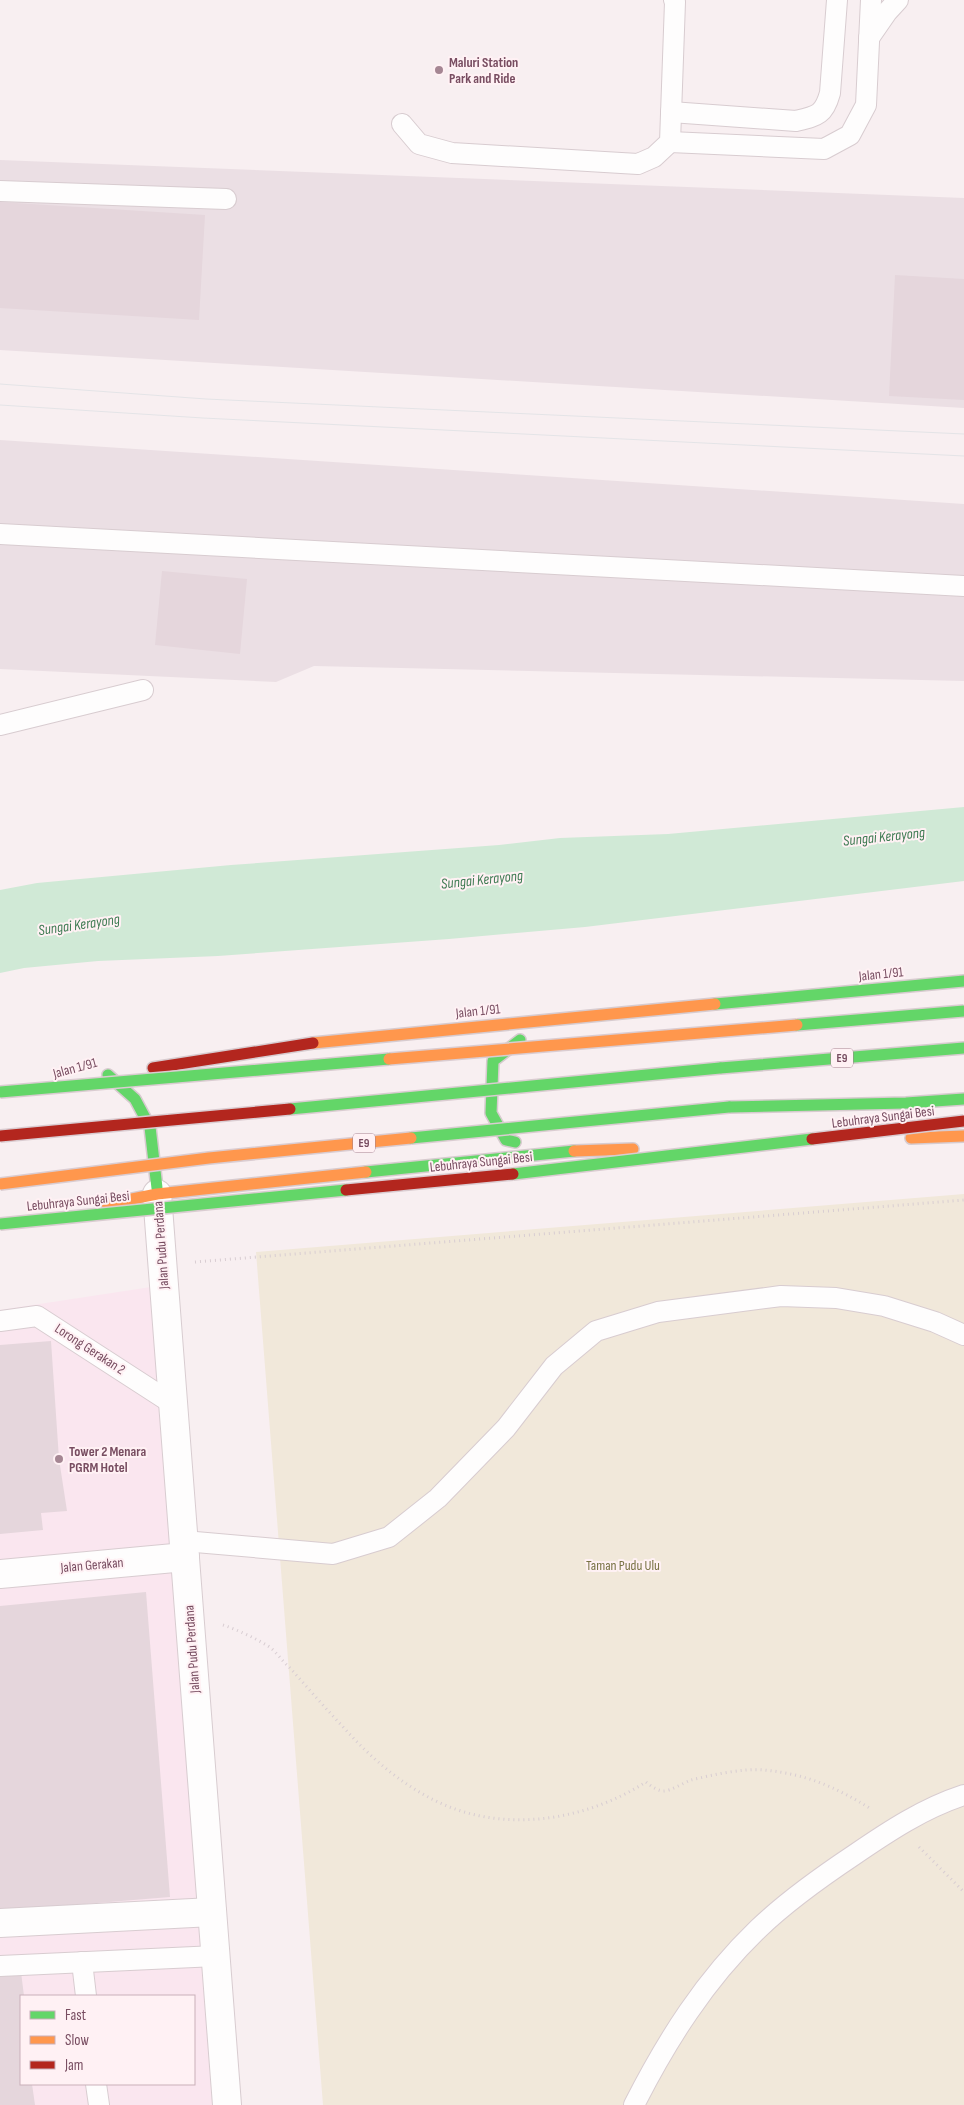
<svg xmlns="http://www.w3.org/2000/svg" width="964" height="2105" viewBox="0 0 964 2105" font-family="'Sofia Sans Condensed',sans-serif">
<rect width="100%" height="100%" fill="#f8eff1"/>
<path fill="#fae6ef" fill-rule="evenodd" d="M151 1287 216 2105H0V1310ZM21 1996H194V2084H21Z"/>
<g fill="#ebdfe4">
<polygon points="0,160 964,198 964,408 0,350"/>
<polygon points="0,440 964,504 964,681 314,666 276,682 0,669"/>
</g>
<polygon fill="#f1e8da" points="964,1194 964,2105 323,2105 256,1252"/>
<polygon fill="#d0e9d6" points="964,807 964,881 585,927 449,939 218,956 98,961 24,968 0,973 0,890 37,883 231,865 499,845 560,838 668,834"/>
<g fill="#e5d6dc">
<polygon points="0,202 205,215 199,320 0,308"/>
<polygon points="895,275 964,279 964,400 889,396"/>
<polygon points="162,571 247,579 240,654 155,645"/>
<polygon points="51,1341 59,1459 67,1511 41,1513 43,1530 0,1534 0,1345"/>
<polygon points="146,1592 170,1897 0,1911 0,1606"/>
<polygon points="21,1972 24,1996 21,1996 21,2084 32,2084 35,2105 0,2105 0,1974"/>
</g>
<g fill="none" stroke-linecap="round" stroke-linejoin="round">
<defs>
<g id="lane">
<polyline points="869,38 887,12 898,0"/>
<path d="M671 112 796 121C817 116 824 115 830 93L837 0"/>
<polyline points="402,124 419,144 452,153 638,164 654,157 670,142 675,2 674,0"/>
<polyline points="670,142 824,149 850,135 866,105 871,0"/>
<polyline points="0,191 226,199"/>
<polyline points="0,534 964,586"/>
<polyline points="0,725 143,690"/>
<polyline points="0,1321 37,1316 173,1404"/>
<polyline points="184,1541 333,1554 389,1537 438,1498 506,1428 554,1366 596,1331 658,1312 781,1296 836,1298 884,1306 935,1322 964,1335"/>
<polyline points="82,1962 86,1996"/>
<polyline points="0,1966 216,1956"/>
<polyline points="96,2084 99,2105"/>
<path d="M634 2105C667 2040 705 1980 758 1929 787 1901 821 1877 854 1855 889 1831 924 1808 964 1795"/>
</g>
<g id="street">
<polyline points="157,1194 227,2105"/>
<polyline points="0,1574 185,1557"/>
<polyline points="0,1923 212,1912"/>
</g>
<g id="fast">
<polyline points="715,1004 964,981"/>
<polyline points="720,1068 964,1048"/>
<polyline points="108,1075 135,1099 150,1127 157,1188"/>
<polyline points="729,1107 906,1103 964,1099"/>
<polyline points="515,1142 506,1140 491,1113 493,1061 520,1040"/>
<polyline points="366,1172 574,1151"/>
</g>
<g id="slow">
<polyline points="313,1043 715,1004"/>
<polyline points="911,1138 964,1136"/>
<polyline points="574,1151 633,1149"/>
<polyline points="107,1204 157,1194 366,1172"/>
</g>
<polyline id="jam" points="153,1068 313,1043"/>
</defs>
<use href="#lane" stroke="#d8ccd0" stroke-width="22"/>
<use href="#street" stroke="#d8ccd0" stroke-width="30"/>
<use href="#fast" stroke="#d7cbcf" stroke-width="14"/>
<use href="#slow" stroke="#d7cbcf" stroke-width="14"/>
<use href="#jam" stroke="#d7cbcf" stroke-width="14"/>
<g stroke="#d8cdd2" stroke-width="3" stroke-dasharray="1 4" stroke-linecap="butt">
<polyline points="195,1262 964,1200"/>
<path d="M223 1625C238 1630 255 1638 268 1646 276 1651 282 1661 289 1667 308 1688 326 1709 345 1729 371 1758 401 1784 436 1801 503 1834 585 1821 646 1782 651 1786 656 1790 663 1791 671 1791 683 1783 691 1780 712 1775 743 1768 764 1770 806 1774 836 1787 871 1809"/>
<polyline points="919,1847 964,1892"/>
</g>
<use href="#lane" stroke="#fefdfd" stroke-width="20"/>
<use href="#street" stroke="#fefdfd" stroke-width="28"/>
<use href="#fast" stroke="#63d668" stroke-width="11"/>
<use href="#slow" stroke="#ff974d" stroke-width="11"/>
<use href="#jam" stroke="#b3261e" stroke-width="11"/>
<g stroke="#e4e4e7" stroke-width="1">
<polyline points="0,384 206,399 964,434"/>
<polyline points="0,405 203,418 964,456"/>
</g>
<defs>
<g id="fast-bridge">
<polyline points="797,1025 964,1011"/>
<polyline points="0,1092 389,1059"/>
<polyline points="290,1109 720,1068"/>
<polyline points="411,1138 729,1107"/>
<polyline points="513,1174 812,1139"/>
<polyline points="0,1224 346,1190"/>
</g>
<g id="slow-bridge">
<polyline points="389,1059 797,1025"/>
<polyline points="0,1184 209,1158 411,1138"/>
</g>
<g id="jam-bridge">
<polyline points="0,1136 290,1109"/>
<polyline points="812,1139 964,1121"/>
<polyline points="346,1190 513,1174"/>
</g>
</defs>
<use href="#fast-bridge" stroke="#daccd1" stroke-width="14" stroke-linecap="butt"/>
<use href="#slow-bridge" stroke="#daccd1" stroke-width="14" stroke-linecap="butt"/>
<use href="#jam-bridge" stroke="#daccd1" stroke-width="14" stroke-linecap="butt"/>
<use href="#fast-bridge" stroke="#63d668" stroke-width="11"/>
<use href="#slow-bridge" stroke="#ff974d" stroke-width="11"/>
<use href="#jam-bridge" stroke="#b3261e" stroke-width="11"/>
</g>
<g fill="#a58693" stroke="#fff1f4" stroke-width="2">
<circle cx="439" cy="70" r="5"/>
<circle cx="59" cy="1459" r="5"/>
</g>
<g text-anchor="middle" dominant-baseline="central" stroke-width="4" stroke-linejoin="round" paint-order="stroke">
<g fill="#fff1f4" stroke="#a07e8d" stroke-width="1">
<rect x="831" y="1048.5" width="22" height="19" rx="4"/>
<rect x="353" y="1133.5" width="22" height="19" rx="4"/>
</g>
<g font-size="12" font-weight="bold" fill="#784d61">
<text x="842" y="1058">E9</text>
<text x="364" y="1143">E9</text>
</g>
<g font-size="14" font-weight="bold" fill="#784d61" stroke="#fff1f4" text-anchor="start">
<text x="449" y="62">Maluri Station<tspan x="449" dy="16">Park and Ride</tspan></text>
<text x="69" y="1451">Tower 2 Menara<tspan x="69" dy="16">PGRM Hotel</tspan></text>
</g>
<g font-size="14" fill="#784d61" stroke="#fff1f4">
<text transform="translate(881 974) rotate(-6)">Jalan 1/91</text>
<text transform="translate(478 1011) rotate(-6)">Jalan 1/91</text>
<text transform="translate(75 1068) rotate(-15)">Jalan 1/91</text>
<text transform="translate(883 1117) rotate(-7)">Lebuhraya Sungai Besi</text>
<text transform="translate(481 1162) rotate(-6)">Lebuhraya Sungai Besi</text>
<text transform="translate(78 1201) rotate(-6)">Lebuhraya Sungai Besi</text>
<text transform="translate(161 1245) rotate(-94)">Jalan Pudu Perdana</text>
<text transform="translate(90 1349) rotate(33)">Lorong Gerakan 2</text>
<text transform="translate(92 1565) rotate(-5)">Jalan Gerakan</text>
<text transform="translate(192 1649) rotate(-94)">Jalan Pudu Perdana</text>
</g>
<g font-size="14" fill="#777142" stroke="#fff1f4">
<text x="623" y="1565">Taman Pudu Ulu</text>
</g>
<g font-size="15" font-style="italic" fill="#407c54" stroke="#fff1f4">
<text transform="translate(884 837) rotate(-6)">Sungai Kerayong</text>
<text transform="translate(482 880) rotate(-6)">Sungai Kerayong</text>
<text transform="translate(79 925) rotate(-8)">Sungai Kerayong</text>
</g>
</g>
<rect x="20" y="1995" width="175" height="90" fill="#fff1f4" stroke="#c9afb9"/>
<rect x="30" y="2011" width="25" height="8" fill="#63d668" stroke="#c9afb9"/>
<text x="65" y="2020" font-size="15" fill="#784d61">Fast</text>
<rect x="30" y="2036" width="25" height="8" fill="#ff974d" stroke="#c9afb9"/>
<text x="65" y="2045" font-size="15" fill="#784d61">Slow</text>
<rect x="30" y="2061" width="25" height="8" fill="#b3261e" stroke="#c9afb9"/>
<text x="65" y="2070" font-size="15" fill="#784d61">Jam</text>
</svg>
